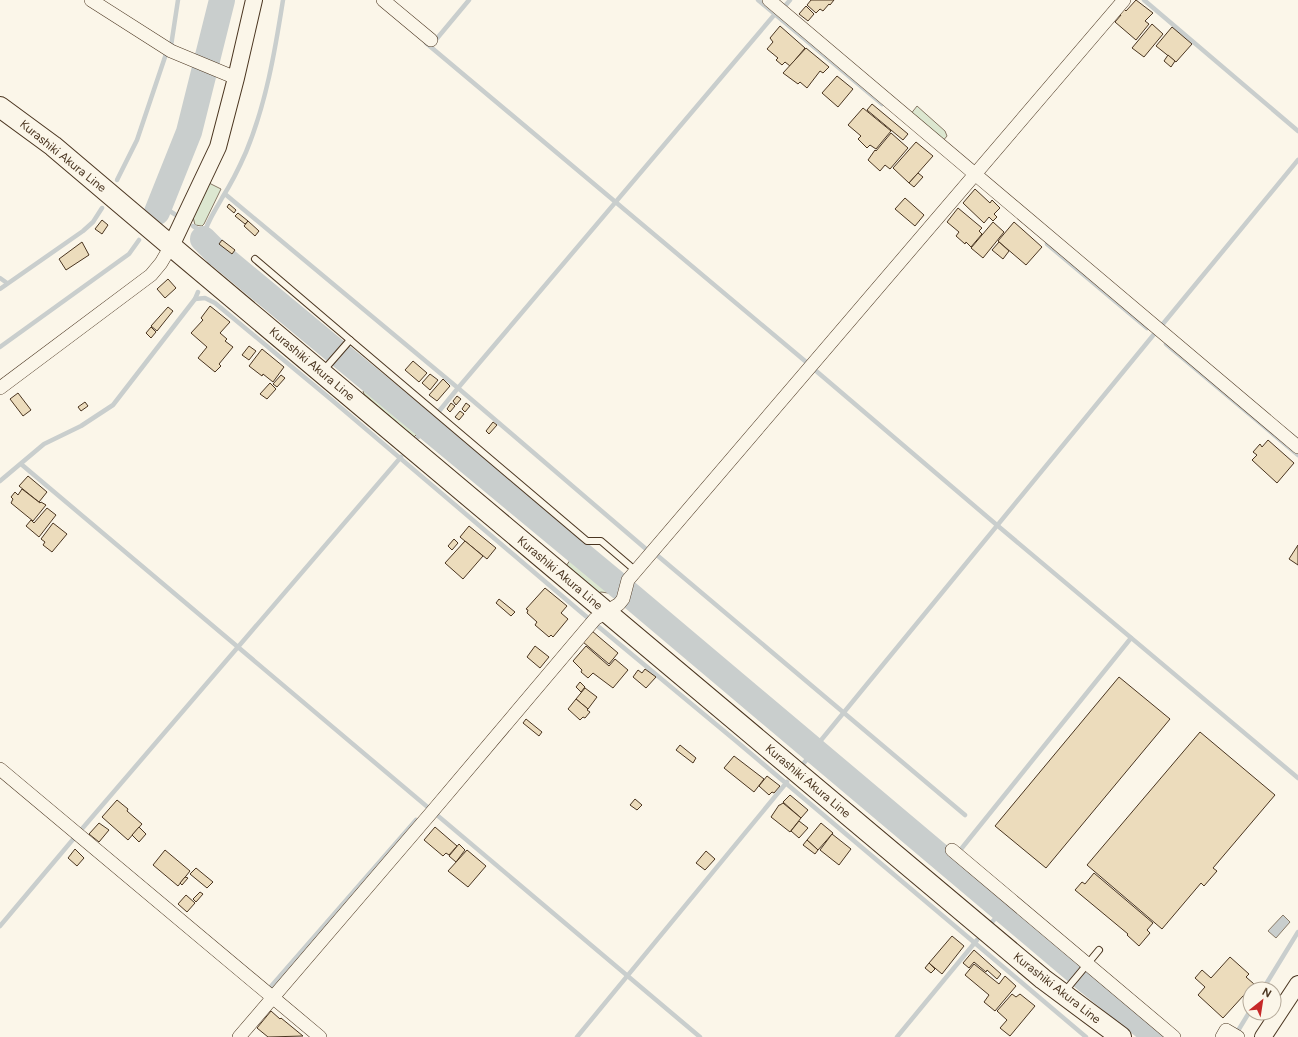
<svg xmlns="http://www.w3.org/2000/svg" width="1298" height="1037" viewBox="0 0 1298 1037" font-family="Figtree,sans-serif">
<rect width="100%" height="100%" fill="#fbf6e9"/>
<g fill="#dce7d0" stroke="#887966">
<polygon points="917,106 945,131 947,136 942,142 910,115"/>
<polygon points="209,183 221,189 204,224 202,226 195,225 193,217"/>
<polygon points="370,387 422,429 414,437 364,394 363,391"/>
<path d="M573 556C584 565 607 580 611 592L608 593 601 592 598 593 566 566Z"/>
</g>
<polygon fill="#c9cecd" stroke="#887966" points="1283,915 1290,922 1276,938 1268,931"/>
<g fill="none" stroke-linecap="round" stroke-linejoin="round">
<g stroke="#c9cecd" stroke-width="4.5">
<polyline points="758,0 882,104"/>
<polyline points="1144,0 1298,131"/>
<polyline points="785,6 790,0"/>
<polyline points="434,42 469,0"/>
<polyline points="426,43 805,361"/>
<polyline points="174,47 171,46 178,0"/>
<polyline points="117,180 137,140 166,54"/>
<polyline points="225,194 458,388 646,549"/>
<polyline points="160,205 176,215"/>
<polyline points="193,226 204,233"/>
<path d="M203 239C205 225 215 211 222 198 231 184 239 168 246 152 266 104 275 51 283 0"/>
<polyline points="1047,244 1147,328"/>
<polyline points="208,265 217,253"/>
<polyline points="0,278 7,283"/>
<polyline points="0,289 83,231 93,222 102,208"/>
<polyline points="195,299 205,298 215,303 333,401 582,613 736,741 1086,1037"/>
<polyline points="1162,325 1298,160"/>
<polyline points="1166,344 1298,455"/>
<polyline points="0,347 129,254 139,240"/>
<polyline points="815,370 998,526 1298,778"/>
<polyline points="418,437 458,388 775,14"/>
<polyline points="21,464 700,1037"/>
<polyline points="0,481 44,444 81,426 113,405 195,299 198,292"/>
<polyline points="658,556 965,815"/>
<polyline points="813,750 1155,333"/>
<polyline points="803,764 814,751"/>
<polyline points="81,830 401,457"/>
<polyline points="949,864 1131,638"/>
<polyline points="992,922 1003,910"/>
<polyline points="0,926 75,837"/>
<polyline points="1263,989 1298,932"/>
<polyline points="267,991 416,820"/>
<polyline points="1236,1034 1250,1011"/>
<polyline points="577,1037 787,782"/>
<polyline points="897,1037 977,940"/>
</g>
<g stroke="#c9cecd" stroke-width="26">
<polyline points="157,212 189,132 222,0"/>
<polyline points="203,239 217,253 631,596 1090,983 1157,1037"/>
</g>
</g>
<g fill="#ecdcbc" stroke="#4a3520">
<polygon points="811,0 834,0 830,5 829,4 823,11 820,9 816,13 807,5"/>
<polygon points="1136,0 1153,13 1145,21 1149,24 1136,40 1115,22 1121,15 1120,14 1124,9 1126,11"/>
<polygon points="806,6 814,14 808,21 799,14"/>
<polygon points="1152,24 1163,34 1144,57 1132,48"/>
<polygon points="780,26 805,48 790,66 785,62 782,65 776,60 778,58 767,49 773,42 770,38"/>
<polygon points="1172,27 1192,44 1176,62 1156,46"/>
<polygon points="806,48 829,67 823,73 820,71 807,88 800,82 798,84 783,73"/>
<polygon points="1168,55 1175,61 1171,67 1164,61"/>
<polygon points="837,76 853,89 838,107 822,93"/>
<polygon points="872,104 908,134 903,140 867,110"/>
<polygon points="863,108 891,131 876,149 870,145 867,148 858,139 861,136 848,125"/>
<polygon points="891,133 908,148 890,169 885,165 880,171 868,160 875,150 876,151"/>
<polygon points="916,142 933,156 909,183 893,168"/>
<polygon points="918,173 923,177 914,187 909,183"/>
<polygon points="975,189 990,203 992,200 1000,208 994,214 997,217 993,221 989,217 984,223 963,203"/>
<polygon points="905,198 924,215 915,226 895,209"/>
<polygon points="229,204 236,210 234,213 227,207"/>
<polygon points="958,208 982,228 979,231 982,234 971,247 966,242 965,244 956,236 959,232 947,222"/>
<polygon points="238,213 248,221 245,224 235,216"/>
<polygon points="102,220 108,225 102,234 95,229"/>
<polygon points="248,221 259,231 255,236 244,226"/>
<polygon points="993,222 1004,232 983,258 971,248"/>
<polygon points="1014,222 1042,247 1026,265 998,241"/>
<polygon points="222,240 235,250 232,254 219,244"/>
<polygon points="82,242 89,255 66,270 59,259"/>
<polygon points="999,242 1009,251 1003,259 992,250"/>
<polygon points="168,279 176,288 165,298 157,289"/>
<polygon points="210,306 230,322 220,333 227,339 225,341 233,347 219,364 221,366 215,372 198,358 207,347 191,333 203,320 201,318"/>
<polygon points="168,307 173,311 157,331 151,326"/>
<polygon points="151,327 156,332 151,338 146,333"/>
<polygon points="249,346 256,351 249,360 242,355"/>
<polygon points="262,349 284,367 273,382 263,374 262,376 249,366"/>
<polygon points="413,361 427,373 419,382 405,370"/>
<polygon points="430,374 438,380 430,390 422,383"/>
<polygon points="281,375 285,378 277,387 273,384"/>
<polygon points="443,379 450,386 437,401 429,395"/>
<polygon points="270,383 276,389 267,399 260,394"/>
<polygon points="18,393 31,410 23,416 10,399"/>
<polygon points="457,396 461,399 456,405 453,401"/>
<polygon points="85,402 88,406 81,411 78,407"/>
<polygon points="451,403 455,406 450,412 447,409"/>
<polygon points="466,403 470,406 465,412 462,409"/>
<polygon points="460,411 464,414 459,420 455,417"/>
<polygon points="493,422 497,425 489,434 486,431"/>
<polygon points="1268,440 1294,463 1277,483 1252,460 1257,455 1253,452 1260,444 1262,447"/>
<polygon points="28,476 47,492 39,502 19,486"/>
<polygon points="22,489 40,503 41,502 46,505 33,521 11,503 13,499 11,497 15,492 18,495"/>
<polygon points="47,508 56,515 39,537 26,526 31,520 34,523"/>
<polygon points="53,523 67,534 52,552 43,545 45,542 41,539"/>
<polygon points="469,526 496,548 487,559 460,537"/>
<polygon points="454,539 458,543 452,550 448,546"/>
<polygon points="465,541 483,556 463,579 445,563"/>
<polygon points="1298,545 1298,565 1289,559"/>
<polygon points="545,588 567,606 561,613 568,619 553,637 551,635 549,637 535,625 537,622 527,613 528,610 526,609"/>
<polygon points="499,599 515,612 511,616 496,603"/>
<polygon points="592,631 618,653 609,664 583,642"/>
<polygon points="535,646 549,657 540,668 527,657"/>
<polygon points="586,646 609,666 615,659 628,670 613,688 593,673 588,678 581,672 582,670 573,661"/>
<polygon points="645,669 656,677 646,688 633,677 638,670 642,673"/>
<polygon points="1119,677 1170,719 1046,868 995,826"/>
<polygon points="580,682 585,687 581,692 576,687"/>
<polygon points="585,688 597,697 588,709 576,699"/>
<polygon points="576,699 588,709 587,710 590,712 585,718 583,717 580,720 568,709"/>
<polygon points="526,719 542,732 539,736 523,723"/>
<polygon points="1200,732 1275,795 1213,868 1217,871 1204,886 1201,883 1162,929 1087,865"/>
<polygon points="680,745 696,758 693,763 676,750"/>
<polygon points="734,756 764,779 754,792 724,768"/>
<polygon points="767,776 780,786 774,793 772,792 769,795 759,786"/>
<polygon points="790,795 808,810 801,818 783,802"/>
<polygon points="635,799 642,805 637,810 630,805"/>
<polygon points="117,800 128,809 127,811 142,824 128,840 102,817"/>
<polygon points="783,803 801,818 790,832 771,817 779,805 780,805"/>
<polygon points="799,821 808,828 799,838 791,831"/>
<polygon points="99,823 109,830 99,842 89,834"/>
<polygon points="821,823 833,833 818,850 807,840"/>
<polygon points="139,827 146,834 139,842 132,835"/>
<polygon points="435,827 457,846 449,855 446,853 443,856 424,840"/>
<polygon points="832,834 851,849 839,865 820,850"/>
<polygon points="807,840 818,850 815,854 803,845"/>
<polygon points="459,844 465,850 456,862 449,856"/>
<polygon points="75,849 84,858 77,866 68,858"/>
<polygon points="165,850 190,871 178,886 153,865"/>
<polygon points="467,850 486,866 468,887 448,871"/>
<polygon points="706,851 715,859 705,870 696,863"/>
<polygon points="196,868 213,882 207,888 190,874"/>
<polygon points="1094,873 1153,923 1147,930 1150,933 1139,946 1127,935 1128,934 1075,890 1082,882 1085,884"/>
<polygon points="185,877 188,878 182,885 180,883"/>
<polygon points="200,892 203,894 196,902 193,899"/>
<polygon points="186,895 195,903 187,912 178,904"/>
<polygon points="952,936 964,946 942,974 929,963"/>
<polygon points="974,950 1001,974 997,979 987,970 986,972 974,962 969,968 963,963"/>
<polygon points="1230,957 1249,974 1246,977 1254,984 1223,1018 1198,995 1205,987 1195,978 1202,970 1211,978"/>
<polygon points="929,963 935,969 931,973 925,968"/>
<polygon points="974,964 999,984 1005,976 1016,986 995,1011 984,1002 989,995 965,975"/>
<polygon points="1012,994 1016,997 1020,994 1035,1006 1010,1036 1000,1028 1007,1020 997,1011"/>
<polygon points="271,1011 280,1019 281,1018 303,1036 268,1037 257,1028"/>
</g>
<g fill="none" stroke-linecap="round" stroke-linejoin="round">
<defs>
<g id="service">
<polyline points="255,259 350,340"/>
<polyline points="323,371 350,340 587,541 601,541 636,571"/>
<polyline points="1065,991 1099,950"/>
</g>
<g id="minor">
<polyline points="91,0 171,51 236,78"/>
<polyline points="383,0 431,40"/>
<polyline points="769,0 1298,447"/>
<polyline points="0,388 151,275 161,263 171,246"/>
<polyline points="0,769 320,1037"/>
<polyline points="952,850 1174,1037"/>
<polyline points="239,1037 431,813 595,619 619,604 623,599 628,580 1124,0"/>
<polyline points="1222,1037 1226,1030 1238,1037"/>
</g>
<g id="tertiary">
<polyline points="171,246 218,147 236,78 254,0"/>
<polyline points="1263,1037 1298,984"/>
</g>
<polyline id="primary" points="0,107 53,146 171,246 1043,979 1121,1037"/>
</defs>
<use href="#service" stroke="#4a3520" stroke-width="8"/>
<use href="#minor" stroke="#4a3520" stroke-width="14"/>
<use href="#tertiary" stroke="#4a3520" stroke-width="18"/>
<use href="#primary" stroke="#4a3520" stroke-width="22"/>
<use href="#service" stroke="#fbf6e9" stroke-width="6"/>
<use href="#minor" stroke="#fbf6e9" stroke-width="13"/>
<use href="#tertiary" stroke="#fbf6e9" stroke-width="16"/>
<use href="#primary" stroke="#fbf6e9" stroke-width="20"/>
</g>
<g text-anchor="middle" dominant-baseline="central" stroke-width="3" stroke-linejoin="round" paint-order="stroke">
<g font-size="12" fill="#4a3520" stroke="#fbf6e9">
<text transform="translate(63 156) rotate(39)">Kurashiki Akura Line</text>
<text transform="translate(312 364) rotate(40)">Kurashiki Akura Line</text>
<text transform="translate(560 573) rotate(40)">Kurashiki Akura Line</text>
<text transform="translate(808 781) rotate(40)">Kurashiki Akura Line</text>
<text transform="translate(1057 988) rotate(38)">Kurashiki Akura Line</text>
</g>
</g>
<g transform="translate(1262 1001) rotate(30)"><circle r="19" fill="#fbf6e9" stroke="#b4a999"/>
<path d="M0-3L7 15L0 10L-7 15Z" fill="#c62828"/>
<text y="-6" font-size="11" font-weight="bold" text-anchor="middle" fill="#4a3520">N</text>
</g>
</svg>
